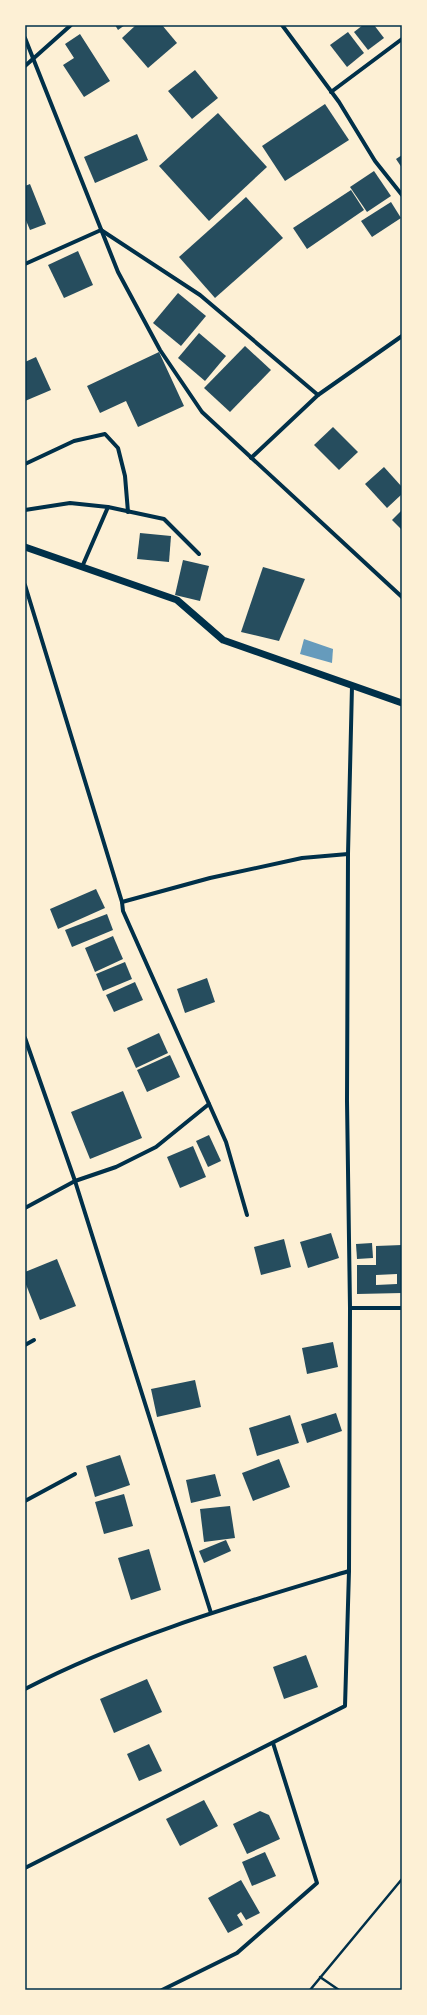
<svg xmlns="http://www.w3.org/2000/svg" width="427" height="2015" viewBox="0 0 427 2015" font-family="'Titillium Web',sans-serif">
<rect width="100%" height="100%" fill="#fdf0d5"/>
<polygon fill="#669bbc" points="304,639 333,649 332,663 300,654"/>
<g fill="#264d5e" fill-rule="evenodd">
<polygon points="115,25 125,25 118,30"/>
<polygon points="136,25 162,25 177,43 148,68 122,38"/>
<polygon points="363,25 374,25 384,38 368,50 354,32"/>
<polygon points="348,32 364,53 347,67 330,45"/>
<polygon points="80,34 110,81 84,97 63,65 74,58 65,44"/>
<polygon points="195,70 218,98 192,119 168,91"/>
<polygon points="325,104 349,140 285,181 262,146"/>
<polygon points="218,113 267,167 209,221 159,166"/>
<polygon points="137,134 148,160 95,183 84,157"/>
<polygon points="402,155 402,168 396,159"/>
<polygon points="374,171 391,196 367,212 350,187"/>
<polygon points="30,184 46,224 30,230 25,218 25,186"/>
<polygon points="351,190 364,210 307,249 293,228"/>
<polygon points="246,197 283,238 215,298 179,257"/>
<polygon points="391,202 401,218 372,237 361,221"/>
<polygon points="78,251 93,285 64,298 48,265"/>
<polygon points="178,293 206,316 181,346 153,323"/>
<polygon points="199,333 226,356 205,381 178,358"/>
<polygon points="245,346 271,370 230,412 204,388"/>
<polygon points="159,352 184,406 138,427 126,401 100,413 87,386"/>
<polygon points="36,357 51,390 25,401 25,362"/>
<polygon points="333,427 358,452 339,470 314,445"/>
<polygon points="384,467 402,487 402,494 387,508 365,484"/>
<polygon points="402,510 402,530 392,520"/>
<polygon points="140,533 171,536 169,562 137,559"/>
<polygon points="183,560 209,566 200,601 175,595"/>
<polygon points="263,567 305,579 279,641 241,632"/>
<polygon points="96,889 105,908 58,929 50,909"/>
<polygon points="107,914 113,930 72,947 65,930"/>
<polygon points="113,936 123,959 95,972 85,948"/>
<polygon points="125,962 132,979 103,991 96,974"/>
<polygon points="207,978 215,1002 185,1013 177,989"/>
<polygon points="135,982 143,1000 114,1012 106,995"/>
<polygon points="159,1033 168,1053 136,1068 127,1048"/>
<polygon points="170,1055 180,1077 147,1092 137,1070"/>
<polygon points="123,1091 142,1138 90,1159 71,1112"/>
<polygon points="209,1135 221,1161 208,1167 196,1141"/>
<polygon points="193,1146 206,1177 180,1188 167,1157"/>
<polygon points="331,1233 339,1258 308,1268 300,1242"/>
<polygon points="284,1239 291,1267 261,1275 254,1247"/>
<polygon points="372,1243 373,1258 357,1259 356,1244"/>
<path d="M402 1245V1293L357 1294V1265H376V1246ZM397 1274V1284L376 1285V1275Z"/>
<polygon points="57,1259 76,1306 40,1320 25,1282 25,1272"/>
<polygon points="333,1342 338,1367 307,1374 302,1348"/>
<polygon points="195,1380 201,1407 157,1417 151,1389"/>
<polygon points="336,1413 342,1431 307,1443 301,1424"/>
<polygon points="290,1415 299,1443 257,1456 249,1428"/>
<polygon points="120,1455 130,1485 95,1497 86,1466"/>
<polygon points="279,1459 290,1487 253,1501 242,1473"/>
<polygon points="215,1474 221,1496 191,1503 186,1480"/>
<polygon points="124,1494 133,1526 104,1534 95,1502"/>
<polygon points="230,1506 235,1538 204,1542 200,1509"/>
<polygon points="226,1540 231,1551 204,1563 199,1551"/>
<polygon points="149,1549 161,1590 131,1600 118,1558"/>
<polygon points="306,1655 318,1687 284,1699 273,1667"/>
<polygon points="147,1679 162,1712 114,1733 100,1699"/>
<polygon points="149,1744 162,1771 139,1781 127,1754"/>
<polygon points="204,1800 218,1826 180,1846 166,1819"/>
<polygon points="260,1811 269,1815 280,1839 247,1854 233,1824"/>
<polygon points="265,1852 276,1876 252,1886 242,1862"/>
<polygon points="241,1880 260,1913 246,1920 241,1912 237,1915 243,1925 228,1933 208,1898"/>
</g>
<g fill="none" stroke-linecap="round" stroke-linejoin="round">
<g stroke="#003049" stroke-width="2.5">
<polyline points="320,1977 339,1990"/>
<polyline points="310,1990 402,1879"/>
</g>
<g stroke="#003049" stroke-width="4">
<polyline points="282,25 339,102 375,161 402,195"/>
<polyline points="25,38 118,272 160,350 202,412 402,597"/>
<polyline points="25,66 71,25"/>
<polyline points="331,92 402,39"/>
<polyline points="25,264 101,230 200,295 318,395 251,458"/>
<polyline points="318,395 402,336"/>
<polyline points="25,464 74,441 105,434 118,448 125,476 128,512"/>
<polyline points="25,510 70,503 108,507 164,519 199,554"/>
<polyline points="82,567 108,507"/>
<polyline points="25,585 122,902 123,911 226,1142 247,1215"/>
<polyline points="122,902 210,878 302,858 348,854"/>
<polyline points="25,1038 75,1181 211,1613"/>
<polyline points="25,1208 75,1181 116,1167 156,1147 209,1104"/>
<polyline points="350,1308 402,1308"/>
<polyline points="25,1345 34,1340"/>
<polyline points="25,1501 75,1474"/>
<path d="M25 1689C127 1636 239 1604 349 1571"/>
<polyline points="25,1868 345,1706 349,1571 350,1308 347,1101 348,854 352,686"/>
<polyline points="162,1990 237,1953 317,1883 273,1743"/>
</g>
<polyline stroke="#003049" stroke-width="7" points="25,547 177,600 223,640 402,703"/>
</g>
<rect width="427" height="2015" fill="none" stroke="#fdf0d5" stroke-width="52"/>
<rect x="26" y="26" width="375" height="1963" fill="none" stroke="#003049" stroke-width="1.5"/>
</svg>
